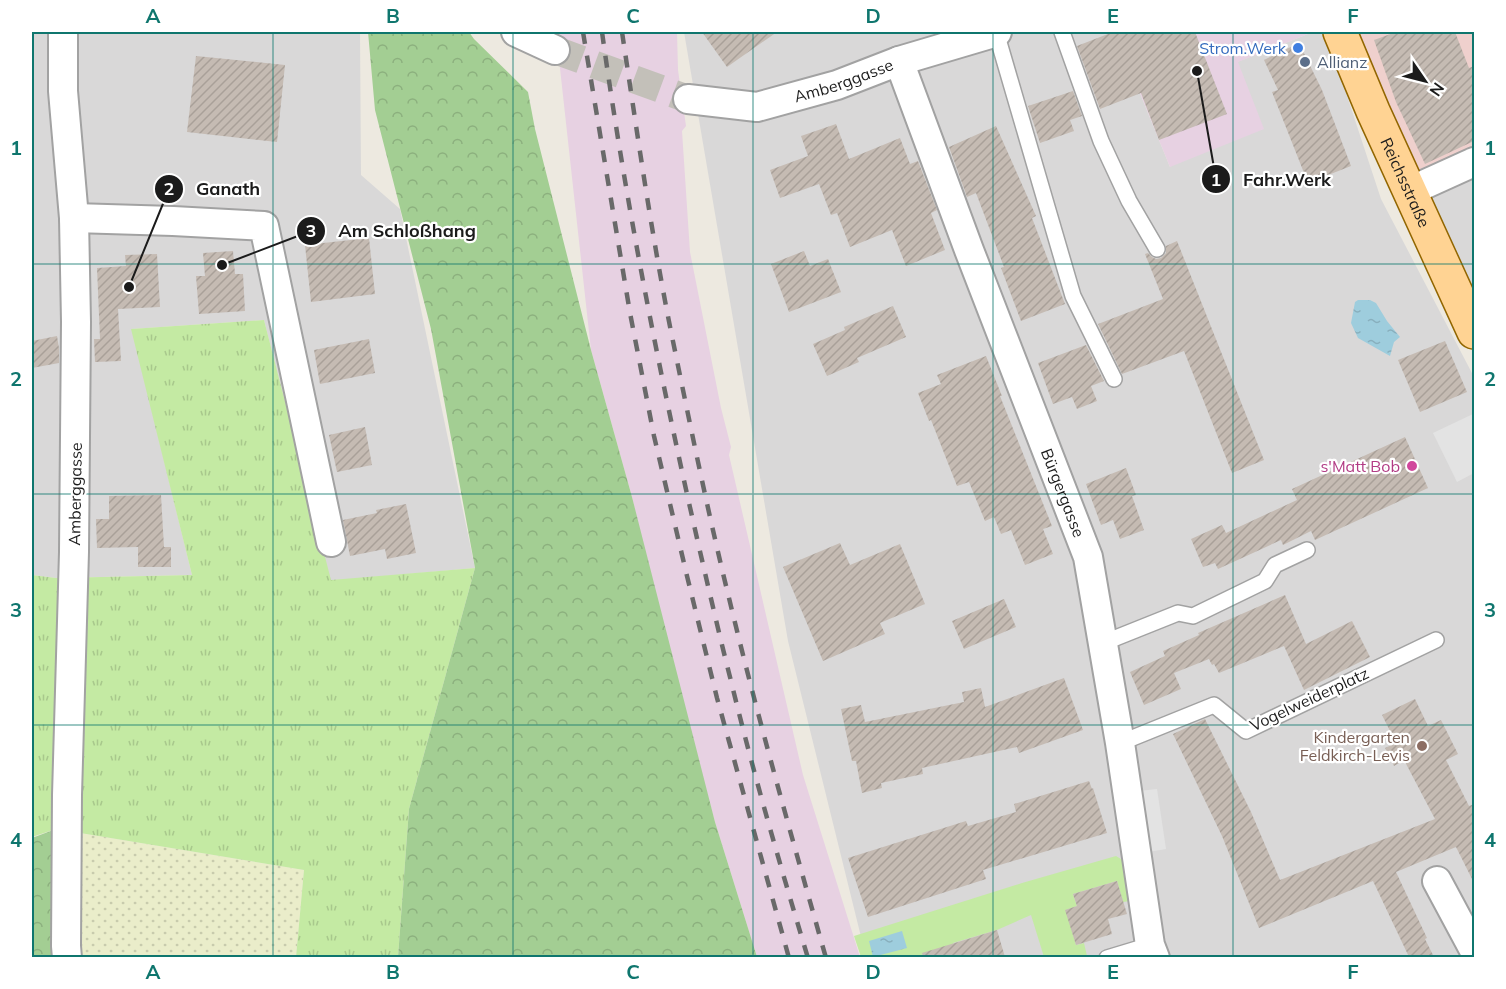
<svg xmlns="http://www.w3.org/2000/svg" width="1506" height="989" viewBox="0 0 1506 989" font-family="Mulish,sans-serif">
<defs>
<pattern id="farmland-dots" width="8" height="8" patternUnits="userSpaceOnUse" patternTransform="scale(1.5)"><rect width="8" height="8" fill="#eaedca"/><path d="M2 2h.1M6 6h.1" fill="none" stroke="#c8cbad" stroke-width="1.8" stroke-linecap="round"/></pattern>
<pattern id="grass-tufts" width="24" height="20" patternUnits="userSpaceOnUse" patternTransform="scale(1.5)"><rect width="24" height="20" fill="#c4eaa3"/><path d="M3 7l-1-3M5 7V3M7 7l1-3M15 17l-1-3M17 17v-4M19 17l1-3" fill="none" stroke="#a8c88c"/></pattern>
<pattern id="forest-crowns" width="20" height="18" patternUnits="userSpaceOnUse" patternTransform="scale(1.5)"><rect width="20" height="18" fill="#a3ce93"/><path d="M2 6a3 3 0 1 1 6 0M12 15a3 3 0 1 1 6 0" fill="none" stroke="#8cb07e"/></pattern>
<pattern id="water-ripples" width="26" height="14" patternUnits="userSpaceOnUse" patternTransform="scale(1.5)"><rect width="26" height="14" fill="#9ecddd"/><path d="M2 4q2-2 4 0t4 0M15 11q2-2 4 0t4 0" fill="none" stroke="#88afbd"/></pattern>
<pattern id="building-hatch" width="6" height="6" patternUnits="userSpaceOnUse" patternTransform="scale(1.5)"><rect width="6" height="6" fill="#c5bbb3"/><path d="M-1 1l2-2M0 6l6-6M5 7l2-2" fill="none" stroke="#a9a099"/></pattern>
</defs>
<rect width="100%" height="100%" fill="#ede9e0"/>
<g fill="#d9d8d8">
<polygon points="32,32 360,32 361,175 400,209 475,568 330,581 264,320 132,329 192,575 56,578 32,575"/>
<polygon points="684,32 1115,32 1170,167 1237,62 1313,32 1326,32 1381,199 1474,377 1474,957 866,957 788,641"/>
<polygon points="1474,146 1474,316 1415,177"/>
</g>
<polygon fill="#efd0cd" points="1357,32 1474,32 1474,146 1415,177"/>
<g fill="#e7d1e2">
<polygon points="556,32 677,32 678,70 686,126 682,131 690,252 721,408 731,447 729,455 803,775 860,957 757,957 715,822 658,611 632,497 591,350"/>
<polygon points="1115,32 1313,32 1238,62 1264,129 1170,167"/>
</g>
<polygon fill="url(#farmland-dots)" points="56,829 304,870 296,957 58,957"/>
<polygon fill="url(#grass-tufts)" points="264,320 331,580 475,568 409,809 398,957 296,957 304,870 56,829 32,837 32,575 56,578 192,575 131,329"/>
<g fill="url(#forest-crowns)">
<polygon points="368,32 469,32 474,39 528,92 535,129 591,350 632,497 715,822 757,957 398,957 409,809 475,568 431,329 375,110"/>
<polygon points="56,829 58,957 32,957 32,838"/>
</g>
<polygon fill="#c4eaa3" points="1116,856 1121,859 1125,863 1130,901 1123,902 1117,881 1073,894 1077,906 1066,910 1076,945 1084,943 1087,956 1081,957 1044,957 1031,915 997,930 953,943 957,957 861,957 854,936 1022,883"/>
<g fill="#e3e3e3">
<polygon points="1473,414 1474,417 1474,473 1457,482 1433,433"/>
<polygon points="1157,789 1166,849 1148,852 1139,791"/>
</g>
<g fill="url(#water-ripples)">
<polygon points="1358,300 1370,300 1376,303 1387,321 1400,337 1394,342 1390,356 1358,338 1351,323 1355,302"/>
<polygon points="902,931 907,948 873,957 869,941"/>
</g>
<g fill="url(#building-hatch)">
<polygon points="702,32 777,32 727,67"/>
<polygon points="1113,32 1195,32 1227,114 1159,140 1141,93 1100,109 1077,46"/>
<polygon points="1396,32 1455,32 1469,68 1474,66 1474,141 1425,164 1396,102 1374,40"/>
<polygon points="1299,43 1322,90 1351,166 1308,183 1272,92 1278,90 1264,60"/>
<polygon points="196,56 285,65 277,142 187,132"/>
<polygon points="1073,91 1082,116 1070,120 1074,131 1040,143 1028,106"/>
<polygon points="836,124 849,159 900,138 910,164 918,161 937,210 931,213 945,250 906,266 892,230 850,247 837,213 831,215 819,184 780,198 770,170 808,156 801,136"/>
<polygon points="996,126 1036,216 1032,218 1065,304 1021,321 1001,268 1004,267 976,193 967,197 949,147"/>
<polygon points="369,238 375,294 311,302 305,245"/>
<polygon points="1177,241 1264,460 1232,473 1184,351 1122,374 1098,324 1163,299 1145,254 1148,253 1152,257 1156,259 1161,258 1166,253 1166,246"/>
<polygon points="233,251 235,274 243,274 245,311 199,314 196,276 205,276 203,253"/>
<polygon points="804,251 810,266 828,259 841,292 789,312 771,264"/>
<polygon points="157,254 160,307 118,309 121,361 95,362 94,339 100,339 97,268 126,266 125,255"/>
<polygon points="893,306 906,337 857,358 859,362 827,376 813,344 845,330 844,327"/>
<polygon points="57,336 59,348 59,363 32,368 32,341"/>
<polygon points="369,339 375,373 320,384 314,350"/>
<polygon points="1445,341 1467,392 1420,412 1398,360"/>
<polygon points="1086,345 1104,381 1091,386 1097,401 1077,409 1072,397 1053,404 1038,363"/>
<polygon points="986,356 1002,396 1000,396 1052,526 1043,529 1053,554 1025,565 1011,530 1001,534 994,517 985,521 969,482 957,486 931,420 929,421 918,393 941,384 937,375"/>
<polygon points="365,427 372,465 337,472 329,435"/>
<polygon points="1405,437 1428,488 1315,540 1311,531 1283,545 1281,540 1218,569 1215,563 1203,567 1191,539 1222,525 1226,533 1297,500 1292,489"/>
<polygon points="1126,468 1136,495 1132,496 1144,530 1120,539 1113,520 1101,525 1086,484"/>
<polygon points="161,495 164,547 171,547 171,567 138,567 138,547 97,548 96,519 109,519 109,496"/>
<polygon points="406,504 416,553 387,559 385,549 350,556 343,520 377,513 376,510"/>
<polygon points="840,543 850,565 900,544 925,604 880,623 885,634 823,661 783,567"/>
<polygon points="1285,595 1306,644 1352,621 1370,657 1304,690 1284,646 1219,673 1214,664 1212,665 1209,659 1174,673 1181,689 1144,705 1130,672 1165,656 1163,651 1199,635 1198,633"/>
<polygon points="1004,599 1016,627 964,649 952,621"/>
<polygon points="1064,678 1083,730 1019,753 1017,747 922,768 923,774 881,783 882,788 862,793 856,761 852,761 841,709 861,705 865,722 964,702 962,692 981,688 985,707"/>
<polygon points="1415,699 1428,726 1441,720 1458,754 1446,760 1469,806 1474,804 1474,883 1456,847 1396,872 1427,938 1425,939 1434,957 1409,957 1373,881 1259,928 1222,836 1173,734 1205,719 1251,812 1280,880 1435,819 1404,760 1394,766 1385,748 1396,743 1382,715"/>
<polygon points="1089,781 1092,789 1093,788 1107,833 983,870 986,879 868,917 848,858 966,821 968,826 1016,812 1014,804"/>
<polygon points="1117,881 1127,914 1108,919 1112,934 1076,945 1065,910 1077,906 1073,894"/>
<polygon points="997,930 1005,957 923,957 922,953"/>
</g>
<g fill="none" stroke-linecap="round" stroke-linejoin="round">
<polyline stroke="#c3c0b9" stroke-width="28" stroke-dasharray="28 14" stroke-linecap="butt" points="555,50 688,99"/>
<defs>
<g id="service">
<polyline points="996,32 1073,296 1114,379"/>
<polyline points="1062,32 1101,141 1129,201 1157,249"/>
<polyline points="1103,643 1178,613 1193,616 1265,581 1275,565 1307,550"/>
<polyline points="1120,743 1214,705 1246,731 1436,640"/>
<polyline points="1107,958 1150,945"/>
</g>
<g id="minor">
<polyline points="63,32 63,91 74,218 76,322 74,552 67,795 66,946 67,958"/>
<polyline points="516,32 555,50"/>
<path id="s1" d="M899 61 969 250 1088 557 1120 743 1150 945 1155 958"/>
<path id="s2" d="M688 99 757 107 837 85 899 61 997 32"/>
<polyline points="1410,191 1474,162"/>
<polyline points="74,218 173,221 264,226 331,542"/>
<polyline points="1437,881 1474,950"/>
</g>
<g id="primary">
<path id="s3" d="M1340 32 1373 111 1474 332"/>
</g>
</defs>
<use href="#service" stroke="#a2a2a2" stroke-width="18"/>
<use href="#minor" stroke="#a2a2a2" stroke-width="32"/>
<use href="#primary" stroke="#926600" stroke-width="36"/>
<use href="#service" stroke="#fff" stroke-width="15"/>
<use href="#minor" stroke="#fff" stroke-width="28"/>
<use href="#primary" stroke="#ffd393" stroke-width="33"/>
<g stroke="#696969" stroke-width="4.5" stroke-dasharray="12 12" stroke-linecap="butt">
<polyline points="583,32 630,313 654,436 687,576 717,698 789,958"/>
<path d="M602 32C626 205 660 377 699 547 709 590 719 634 730 677 753 772 780 865 808 958"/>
<path d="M622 32C638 138 653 246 675 351 692 434 709 517 729 598 758 719 792 838 826 958"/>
</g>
</g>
<path fill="none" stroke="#0f766e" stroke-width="1.5" stroke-opacity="0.55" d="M273 32V958M513 32V958M753 32V958M993 32V958M1233 32V958M32 264H1474M32 494H1474M32 725H1474"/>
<circle fill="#3f7fe0" stroke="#fff" stroke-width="2" cx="1298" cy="48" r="6"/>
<circle fill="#5c6f8a" stroke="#fff" stroke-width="2" cx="1305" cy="62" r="6"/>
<circle fill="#d1479c" stroke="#fff" stroke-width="2" cx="1412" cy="466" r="6"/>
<circle fill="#8d6e63" stroke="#fff" stroke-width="2" cx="1422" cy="746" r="6"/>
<g text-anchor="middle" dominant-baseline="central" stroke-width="4.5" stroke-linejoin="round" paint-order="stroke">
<g font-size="16" fill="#366cbe" stroke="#fff" text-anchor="end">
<text x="1286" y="48">Strom.Werk</text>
</g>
<g font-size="16" fill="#4e5e75" stroke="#fff" text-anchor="start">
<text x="1317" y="62">Allianz</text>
</g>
<g font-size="16" fill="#1b1b1b" stroke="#fff">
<text stroke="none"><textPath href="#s2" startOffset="160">Amberggasse</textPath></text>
<text stroke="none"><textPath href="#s3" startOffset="164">Reichsstraße</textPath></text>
<text stroke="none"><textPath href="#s1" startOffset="462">Bürgergasse</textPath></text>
<text transform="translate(75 494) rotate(-89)">Amberggasse</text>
<text transform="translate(1309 699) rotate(-25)">Vogelweiderplatz</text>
</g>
<g font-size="16" fill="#b23c85" stroke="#fff" text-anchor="end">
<text x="1400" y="466">s'Matt Bob</text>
</g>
<g font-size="16" fill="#785e54" stroke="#fff" text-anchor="end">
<text x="1410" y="737">Kindergarten<tspan x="1410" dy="18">Feldkirch-Levis</tspan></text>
</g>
</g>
<path fill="none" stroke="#1b1b1b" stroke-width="2" d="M1197 71L1216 179M129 287L169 189M222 265L311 231"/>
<g fill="#1b1b1b" stroke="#fff" stroke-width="2">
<circle cx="1197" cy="71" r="6"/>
<circle cx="129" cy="287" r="6"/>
<circle cx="222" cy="265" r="6"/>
<circle cx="1216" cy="179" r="15"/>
<circle cx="169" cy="189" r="15"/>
<circle cx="311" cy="231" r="15"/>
</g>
<g font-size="18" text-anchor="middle" font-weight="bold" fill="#fff">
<text x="1216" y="186">1</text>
<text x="169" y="195">2</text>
<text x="311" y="237">3</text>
</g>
<g font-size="18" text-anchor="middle" font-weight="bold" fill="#1b1b1b" stroke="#fff" stroke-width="4.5" stroke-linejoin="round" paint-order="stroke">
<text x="1287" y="186">Fahr.Werk</text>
<text x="228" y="195">Ganath</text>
<text x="407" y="237">Am Schloßhang</text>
</g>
<rect width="1506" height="989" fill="none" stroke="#ffffff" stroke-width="66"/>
<g transform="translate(1425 81) rotate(125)" stroke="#ffffff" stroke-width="4.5" paint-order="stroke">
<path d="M0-4.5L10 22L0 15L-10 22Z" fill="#1b1b1b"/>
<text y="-9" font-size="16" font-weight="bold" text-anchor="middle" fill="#1b1b1b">N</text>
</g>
<rect x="33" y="33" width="1440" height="923" fill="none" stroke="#0f766e" stroke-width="2"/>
<g font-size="20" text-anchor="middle" font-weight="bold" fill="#0f766e">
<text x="153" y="23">A</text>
<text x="393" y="23">B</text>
<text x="633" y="23">C</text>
<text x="873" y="23">D</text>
<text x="1113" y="23">E</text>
<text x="1353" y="23">F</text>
<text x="16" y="155">1</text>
<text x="1490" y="155">1</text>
<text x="16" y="386">2</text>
<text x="1490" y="386">2</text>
<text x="16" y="617">3</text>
<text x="1490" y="617">3</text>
<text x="16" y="847">4</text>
<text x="1490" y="847">4</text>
<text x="153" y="979">A</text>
<text x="393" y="979">B</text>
<text x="633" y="979">C</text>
<text x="873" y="979">D</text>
<text x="1113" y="979">E</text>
<text x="1353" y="979">F</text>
</g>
</svg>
